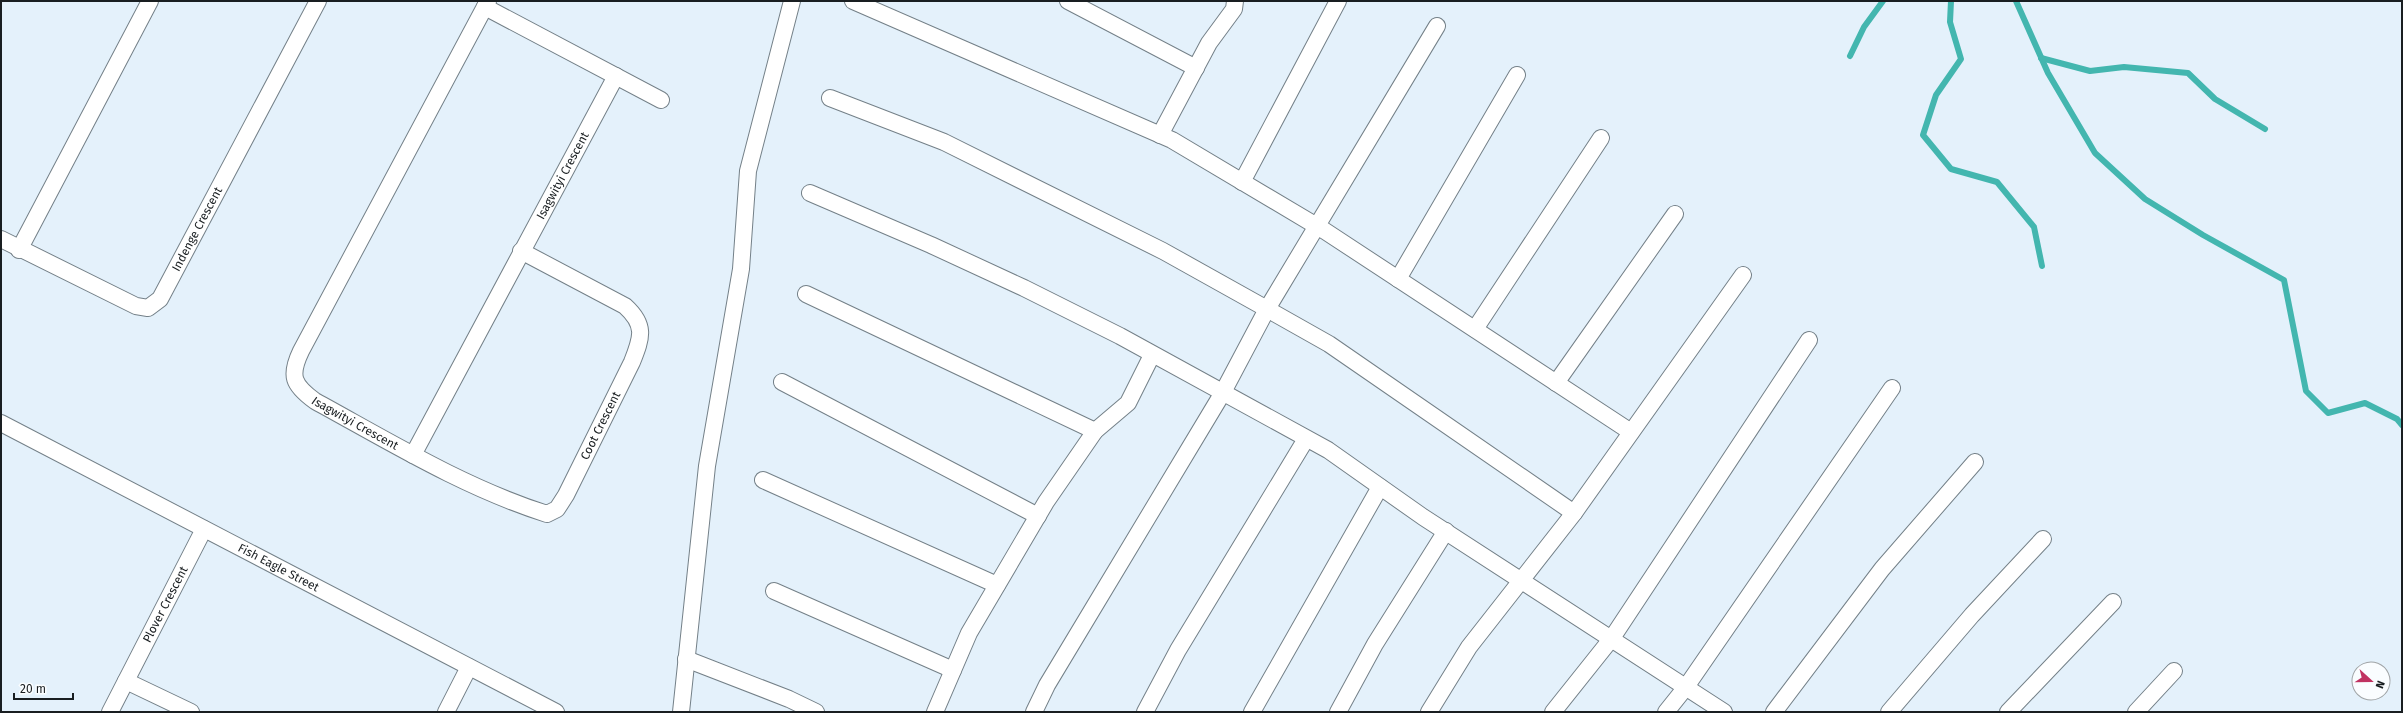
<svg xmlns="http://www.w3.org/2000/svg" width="2403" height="713" viewBox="0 0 2403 713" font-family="'Fira Sans',sans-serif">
<rect width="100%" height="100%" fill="#e4f1fb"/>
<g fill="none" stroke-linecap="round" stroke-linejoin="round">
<g stroke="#43b6af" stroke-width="6">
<polyline points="1951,1 1950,22 1961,59 1936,95 1923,135 1951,169 1997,182 2034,227 2042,266"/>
<polyline points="2016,1 2048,73 2095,153 2145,199 2203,235 2284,280 2306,391 2328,413 2365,403 2397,419 2402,425"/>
<polyline points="1850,56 1864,27 1883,1"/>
<polyline points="2041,58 2090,71 2124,67 2188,73 2215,99 2265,129"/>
</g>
<defs>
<g id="street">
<path id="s1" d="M488 1 301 351C289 376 293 385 315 401 390 442 465 488 547 514L557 509 566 495 632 362C642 337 646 325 625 306L521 251"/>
<polyline points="853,1 1172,140 1325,231 1631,432"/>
<polyline points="1068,1 1196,68"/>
<polyline points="485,7 661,100"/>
<polyline points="830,98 944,142 1163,251 1267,309 1329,344 1574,513"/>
<polyline points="1160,135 1209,43 1234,9 1235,1"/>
<polyline points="1242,182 1338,1"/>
<polyline points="810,193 931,245 1024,288 1120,336 1328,450 1423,517 1724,712"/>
<path id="s2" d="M1 239 136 306 148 308 160 299 318 1"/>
<polyline points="19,250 150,1"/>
<polyline points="1398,279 1517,75"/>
<polyline points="806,294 1095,431"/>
<polyline points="1475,329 1601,138"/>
<polyline points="782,382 1038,516"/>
<polyline points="1556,383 1675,214"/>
<path id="s3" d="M1 423 556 712"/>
<path id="s4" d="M413 455 616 76"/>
<polyline points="763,480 997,585"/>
<polyline points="774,591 953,670"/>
<polyline points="686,659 789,699 816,712"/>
<polyline points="126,681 191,712"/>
<path id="s5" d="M110 712 204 529"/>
<polyline points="446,712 469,667"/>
<polyline points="681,712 707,466 741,269 748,171 792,1"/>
<polyline points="935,712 969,633 1046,502 1095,431 1128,403 1152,355"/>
<polyline points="1034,712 1047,685 1222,394 1267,309 1437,26"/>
<polyline points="1145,712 1178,650 1306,439"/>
<polyline points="1252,712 1380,487"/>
<polyline points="1338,712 1375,644 1446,531"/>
<polyline points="1429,712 1469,647 1574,513 1743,275"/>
<polyline points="1553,712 1612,638 1809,340"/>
<polyline points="1666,712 1686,687 1892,388"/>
<polyline points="1774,712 1882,569 1975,462"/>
<polyline points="1889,712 1972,615 2043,539"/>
<polyline points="2008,712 2113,602"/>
<polyline points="2136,712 2174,671"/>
</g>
</defs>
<use href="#street" stroke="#748088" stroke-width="18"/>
<use href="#street" stroke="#fff" stroke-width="16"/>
</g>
<g text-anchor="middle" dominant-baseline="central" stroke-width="3" stroke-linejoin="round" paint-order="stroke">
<g font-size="12" fill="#191e21" stroke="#fafdff">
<text stroke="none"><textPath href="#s4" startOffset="317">Isagwityi Crescent</textPath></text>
<text stroke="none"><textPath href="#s2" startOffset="257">Indenge Crescent</textPath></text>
<text stroke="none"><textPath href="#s1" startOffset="502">Isagwityi Crescent</textPath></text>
<text stroke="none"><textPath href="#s1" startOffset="820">Coot Crescent</textPath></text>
<text stroke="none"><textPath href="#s3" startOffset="313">Fish Eagle Street</textPath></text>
<text stroke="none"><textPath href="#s5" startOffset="121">Plover Crescent</textPath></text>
</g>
</g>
<rect width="2403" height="713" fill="none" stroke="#191e21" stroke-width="4"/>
<g transform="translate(2371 681) rotate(111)"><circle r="19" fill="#fafdff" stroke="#a0a4a6"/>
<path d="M0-3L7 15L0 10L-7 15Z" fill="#c03261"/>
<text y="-6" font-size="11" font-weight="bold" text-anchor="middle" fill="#191e21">N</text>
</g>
<path d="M14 693v6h59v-6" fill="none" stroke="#191e21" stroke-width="2"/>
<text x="20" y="693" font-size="12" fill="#191e21" stroke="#fafdff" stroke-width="3" paint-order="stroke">20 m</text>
</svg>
